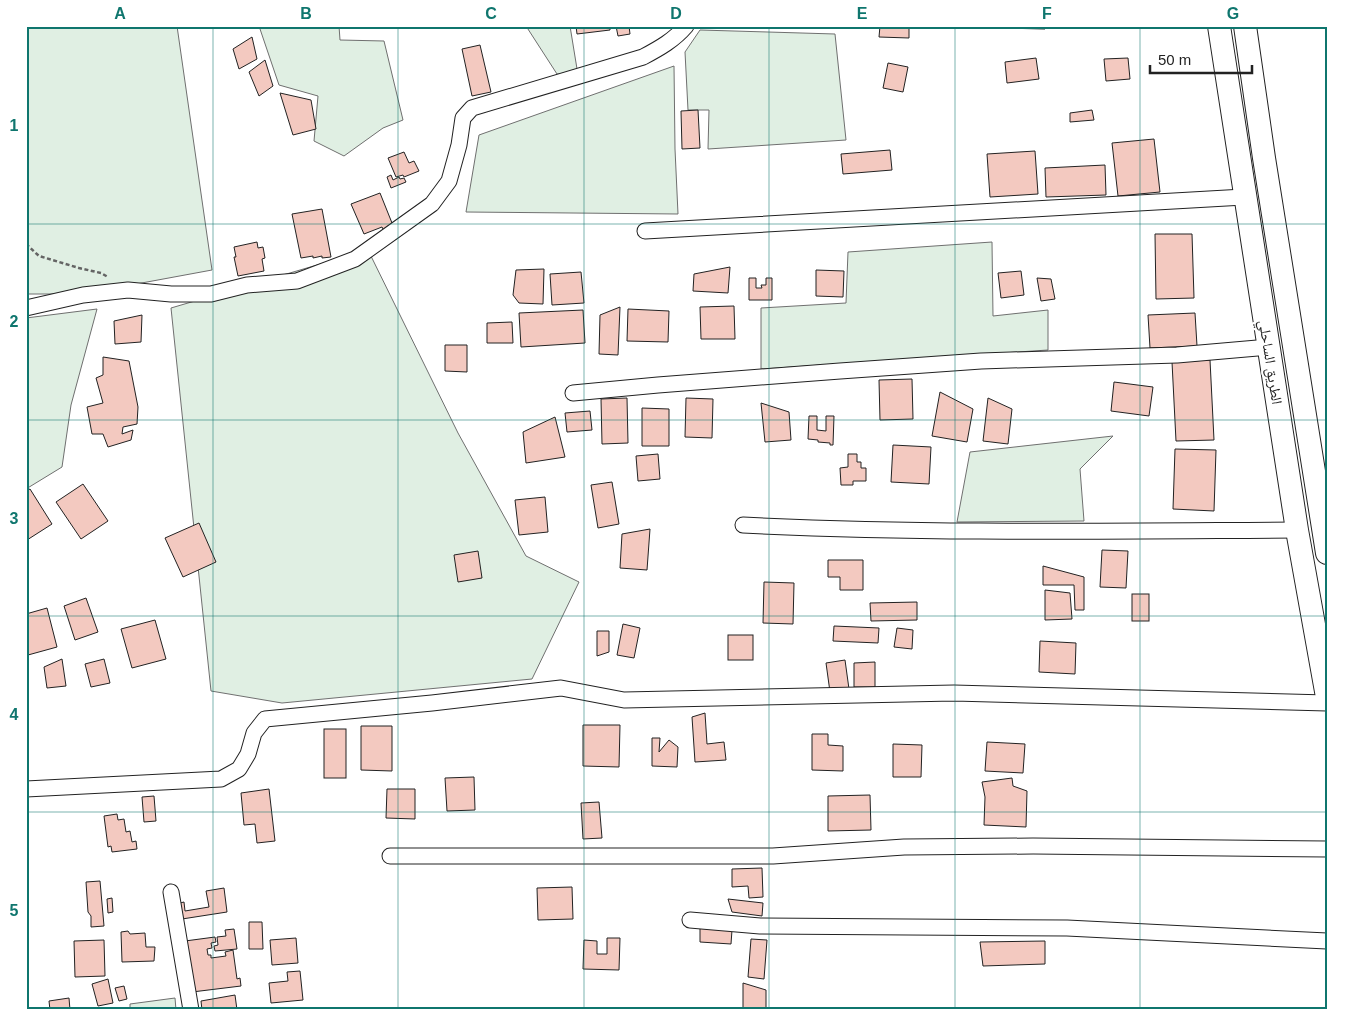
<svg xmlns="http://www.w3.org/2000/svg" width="1353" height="1036" viewBox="0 0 1353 1036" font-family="Arial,'Noto Naskh Arabic',sans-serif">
<rect width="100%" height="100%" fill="#fff"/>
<g fill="#e0efe3" stroke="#6f6f6f">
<polygon points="35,26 177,26 212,270 82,294 26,294 26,27"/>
<polygon points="259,26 339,26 340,40 384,41 403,120 383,128 344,156 314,141 318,96 279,85"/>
<polygon points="526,26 570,26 578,75 557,74"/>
<polygon points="700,30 835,34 846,140 708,149 709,110 688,110 685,52"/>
<polygon points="674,66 675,149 678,214 466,212 479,135"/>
<polygon points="992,242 993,316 1048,310 1048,350 761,369 761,308 846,303 848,252"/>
<polygon points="368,250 458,433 526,556 579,582 532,679 282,703 211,691 171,308"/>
<polygon points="97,309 71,405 62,467 26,489 26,318"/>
<polygon points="1113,436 1080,469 1084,521 957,522 970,452"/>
<polygon points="175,998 176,1010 130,1010 130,1004"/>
</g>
<g fill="#f3c9c0" stroke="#222">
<polygon points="576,26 610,26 610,30 577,34"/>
<polygon points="616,26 629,26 630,34 618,36"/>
<polygon points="880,26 909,26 909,38 879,37"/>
<polygon points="1000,26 1045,26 1045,29 1000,28"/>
<polygon points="252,37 257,59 239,69 233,49"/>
<polygon points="480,45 491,92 472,96 462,49"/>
<polygon points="1036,58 1039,79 1007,83 1005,62"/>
<polygon points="1128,58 1130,79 1106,81 1104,59"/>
<polygon points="265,60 273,86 259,96 249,72"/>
<polygon points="888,63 908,67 903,92 883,88"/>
<polygon points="280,93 311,100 316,129 293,135"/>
<polygon points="698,110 700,148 682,149 681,111"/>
<polygon points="1092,110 1094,120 1070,122 1070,113"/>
<polygon points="1154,139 1160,192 1118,196 1112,143"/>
<polygon points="890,150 892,170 843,174 841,154"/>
<polygon points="1035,151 1038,194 990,197 987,154"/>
<polygon points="404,152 409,163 414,161 419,171 404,177 403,175 396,177 388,158"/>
<polygon points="1105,165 1106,195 1046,197 1045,168"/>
<polygon points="391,175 393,180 399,177 400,179 404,178 406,182 391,188 387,177"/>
<polygon points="380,193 392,223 389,225 390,228 384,231 382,227 364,234 351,204"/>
<polygon points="322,209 331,257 322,258 322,256 313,258 313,256 301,258 292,214"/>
<polygon points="1155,234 1192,234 1194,298 1156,299"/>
<polygon points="257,242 258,248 263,247 265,258 262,259 264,271 238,276 234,257 236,257 234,247"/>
<polygon points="730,267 728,293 693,291 694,274"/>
<polygon points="544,269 543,304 519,303 513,295 516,270"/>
<polygon points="816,270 844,271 843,297 816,296"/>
<polygon points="1021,271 1024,295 1001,298 998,273"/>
<polygon points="581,272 584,303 552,305 550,274"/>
<polygon points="749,278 756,278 756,288 762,288 761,285 766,285 766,278 772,278 772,300 749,300"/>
<polygon points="1037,278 1051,279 1055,299 1041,301"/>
<polygon points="734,306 735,339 701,339 700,307"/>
<polygon points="620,307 618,355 599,354 600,315"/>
<polygon points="628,309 669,311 668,342 627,341"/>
<polygon points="583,310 585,343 521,347 519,313"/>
<polygon points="1195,313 1197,346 1150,348 1148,315"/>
<polygon points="142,315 141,342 115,344 114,321"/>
<polygon points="512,322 513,343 487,343 487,323"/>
<polygon points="445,345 467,345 467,372 445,371"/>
<polygon points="103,357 129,361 138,407 137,424 123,427 122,434 133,430 131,440 108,447 103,434 92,434 87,407 103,403 96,378 103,375"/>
<polygon points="1210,360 1214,440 1176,441 1172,362"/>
<polygon points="912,379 913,419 880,420 879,380"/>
<polygon points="1114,382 1153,387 1149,416 1111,411"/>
<polygon points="940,392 973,409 967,442 932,436"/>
<polygon points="627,398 628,443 602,444 601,399"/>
<polygon points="686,398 713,399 712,438 685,437"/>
<polygon points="988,398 1012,409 1008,444 983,441"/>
<polygon points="761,403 789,412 791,440 765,442"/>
<polygon points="642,408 669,409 669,446 642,446"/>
<polygon points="590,411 592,430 567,432 565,413"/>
<polygon points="809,416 817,416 817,430 826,431 826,416 834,416 833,445 830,445 830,443 818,442 818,440 808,439"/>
<polygon points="555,417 565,457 526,463 523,432"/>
<polygon points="893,445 931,447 929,484 891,482"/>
<polygon points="1175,449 1216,450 1214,511 1173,509"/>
<polygon points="658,454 660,479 638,481 636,456"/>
<polygon points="848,454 857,454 857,462 861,462 861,468 866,468 866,481 853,481 853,485 841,485 840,468 848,467"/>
<polygon points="612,482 619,524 598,528 591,485"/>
<polygon points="83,484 108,521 81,539 56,502"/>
<polygon points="30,489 52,524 27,540 26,491"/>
<polygon points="545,497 548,532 519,535 515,500"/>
<polygon points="199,523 216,562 183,577 165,538"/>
<polygon points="650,529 647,570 620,568 622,534"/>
<polygon points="1102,550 1128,551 1126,588 1100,587"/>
<polygon points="478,551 482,578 458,582 454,555"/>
<polygon points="828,560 863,560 863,590 840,590 840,577 828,577"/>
<polygon points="1043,566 1084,577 1084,610 1075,610 1074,585 1043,585"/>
<polygon points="764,582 794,583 793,624 763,623"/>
<polygon points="1045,590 1070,593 1072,619 1045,620"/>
<rect x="1132" y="594" width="17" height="27"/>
<polygon points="86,598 98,632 75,640 64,606"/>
<polygon points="917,602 917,620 871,621 870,603"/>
<polygon points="47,608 57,647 28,655 26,649 26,614"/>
<polygon points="155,620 166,659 132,668 121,629"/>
<polygon points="623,624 640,628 634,658 617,655"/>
<polygon points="834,626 879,628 878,643 833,641"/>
<polygon points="897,628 913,630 912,649 894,647"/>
<polygon points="597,631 609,631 609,652 597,656"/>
<rect x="728" y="635" width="25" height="25"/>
<polygon points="1040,641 1076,643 1075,674 1039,672"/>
<polygon points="62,659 66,686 47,688 44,667"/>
<polygon points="104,659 110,683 91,687 85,664"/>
<polygon points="845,660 849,689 830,692 826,663"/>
<polygon points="875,662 875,687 854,687 854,663"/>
<polygon points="705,713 707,744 724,742 726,760 695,762 692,717"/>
<polygon points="583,725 620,725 619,767 583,766"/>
<polygon points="361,726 392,726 392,771 361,770"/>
<rect x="324" y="729" width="22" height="49"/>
<polygon points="812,734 828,734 828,745 843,746 843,771 812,770"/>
<polygon points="652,738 660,738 659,752 669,740 678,747 677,767 652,766"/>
<polygon points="987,742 1025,744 1023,773 985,771"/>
<polygon points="893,744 922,745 921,777 893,777"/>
<polygon points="474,777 475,810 447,811 445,778"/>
<polygon points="1012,778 1013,786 1027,791 1026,827 984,825 985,797 982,782"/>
<polygon points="269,789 275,841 257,843 255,824 244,825 241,793"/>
<polygon points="387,789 415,789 415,819 386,818"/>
<polygon points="870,795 871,830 828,831 828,796"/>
<polygon points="154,796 156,821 144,822 142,797"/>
<polygon points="599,802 602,838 583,839 581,803"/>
<polygon points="117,814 118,820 124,819 126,832 130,831 132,842 136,841 137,849 112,852 111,846 108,847 104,816"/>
<polygon points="762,868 763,897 749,898 748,886 732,887 732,869"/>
<polygon points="100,881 104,926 91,927 91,916 88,912 86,882"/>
<polygon points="572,887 573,919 538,920 537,888"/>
<polygon points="224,888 227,912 182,919 180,903 184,902 185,911 209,907 206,891"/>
<polygon points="112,898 113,912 108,913 107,899"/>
<polygon points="728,899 763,903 762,916 732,912"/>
<polygon points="249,922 262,922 263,949 249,949"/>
<polygon points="700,928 732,930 731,944 700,942"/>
<polygon points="234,929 237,949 215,951 214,946 218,945 217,937 226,936 225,930"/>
<polygon points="128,931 130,934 145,933 146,947 155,947 154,961 122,962 121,932"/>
<polygon points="215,937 216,942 211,943 212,948 207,949 208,955 211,955 211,958 226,956 225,952 233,950 237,979 240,978 241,986 192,992 185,941"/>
<polygon points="296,938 298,963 272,965 270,940"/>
<polygon points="607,938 620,938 619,970 583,969 584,940 597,941 597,954 607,954"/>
<polygon points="751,939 767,940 764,979 748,977"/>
<polygon points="104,940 105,976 75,977 74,941"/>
<polygon points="1045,941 1045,964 983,966 980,942"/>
<polygon points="300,971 303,1000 271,1003 269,983 288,981 287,972"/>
<polygon points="108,979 113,1003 98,1006 92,984"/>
<polygon points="743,983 766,990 766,1010 743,1010"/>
<polygon points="124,986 127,999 119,1001 115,988"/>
<polygon points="235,995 237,1010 202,1010 201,1001"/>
<polygon points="69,998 70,1010 50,1010 49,1001"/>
</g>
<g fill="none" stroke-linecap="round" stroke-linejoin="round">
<defs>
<g id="minor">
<polyline points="645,231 1244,197"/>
<path d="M26 308 83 295 128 290 171 294H211L247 285 297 281 355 259 432 204 449 181 459 145 463 118 472 108 643 57C660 48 674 40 686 26"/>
<polyline points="573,393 658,385 840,371 981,361 1177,355 1269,347"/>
<path d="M743 525C927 534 1112 531 1297 530"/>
<polyline points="26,789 221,779 239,769 248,754 254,733 265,719 432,703 561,688 624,700 954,693 1327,703"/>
<polyline points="390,856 773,856 904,847 1033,846 1327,849"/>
<polyline points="171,892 191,1010"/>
<polyline points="690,920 760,926 1067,928 1327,941"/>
</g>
<g id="highway">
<polyline points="1219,26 1297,530 1327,697"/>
<polyline points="1245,26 1264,158 1327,553"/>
</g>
</defs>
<use href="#minor" stroke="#222" stroke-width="17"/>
<use href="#highway" stroke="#222" stroke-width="24"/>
<polyline stroke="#646464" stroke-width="2.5" stroke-dasharray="4 2.5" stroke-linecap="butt" points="26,244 39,256 79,268 101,273 108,277"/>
<use href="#minor" stroke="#fff" stroke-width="15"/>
<use href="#highway" stroke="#fff" stroke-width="22"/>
</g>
<path fill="none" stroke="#0f766e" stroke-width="1" stroke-opacity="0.55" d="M213 26V1010M398 26V1010M584 26V1010M769 26V1010M955 26V1010M1140 26V1010M26 224H1327M26 420H1327M26 616H1327M26 812H1327"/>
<g text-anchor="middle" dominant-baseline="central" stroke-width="4" stroke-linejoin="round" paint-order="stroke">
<g font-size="15" fill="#222" stroke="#fff">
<text transform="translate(1271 362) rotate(81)">الطريق الساحلي</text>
</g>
</g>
<rect width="1353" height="1036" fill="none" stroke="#ffffff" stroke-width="55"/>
<path d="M1150 65v8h102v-8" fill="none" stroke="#222222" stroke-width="2.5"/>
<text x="1158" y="65" font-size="15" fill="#222222" stroke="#ffffff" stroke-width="4" paint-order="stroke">50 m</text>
<rect x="28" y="28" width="1298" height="980" fill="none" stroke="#0f766e" stroke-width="2"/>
<g font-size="16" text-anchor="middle" font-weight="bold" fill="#0f766e">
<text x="120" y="19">A</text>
<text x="306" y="19">B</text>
<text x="491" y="19">C</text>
<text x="676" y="19">D</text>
<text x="862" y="19">E</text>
<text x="1047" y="19">F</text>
<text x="1233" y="19">G</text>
<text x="14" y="131">1</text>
<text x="14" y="327">2</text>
<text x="14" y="524">3</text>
<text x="14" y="720">4</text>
<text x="14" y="916">5</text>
</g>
</svg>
